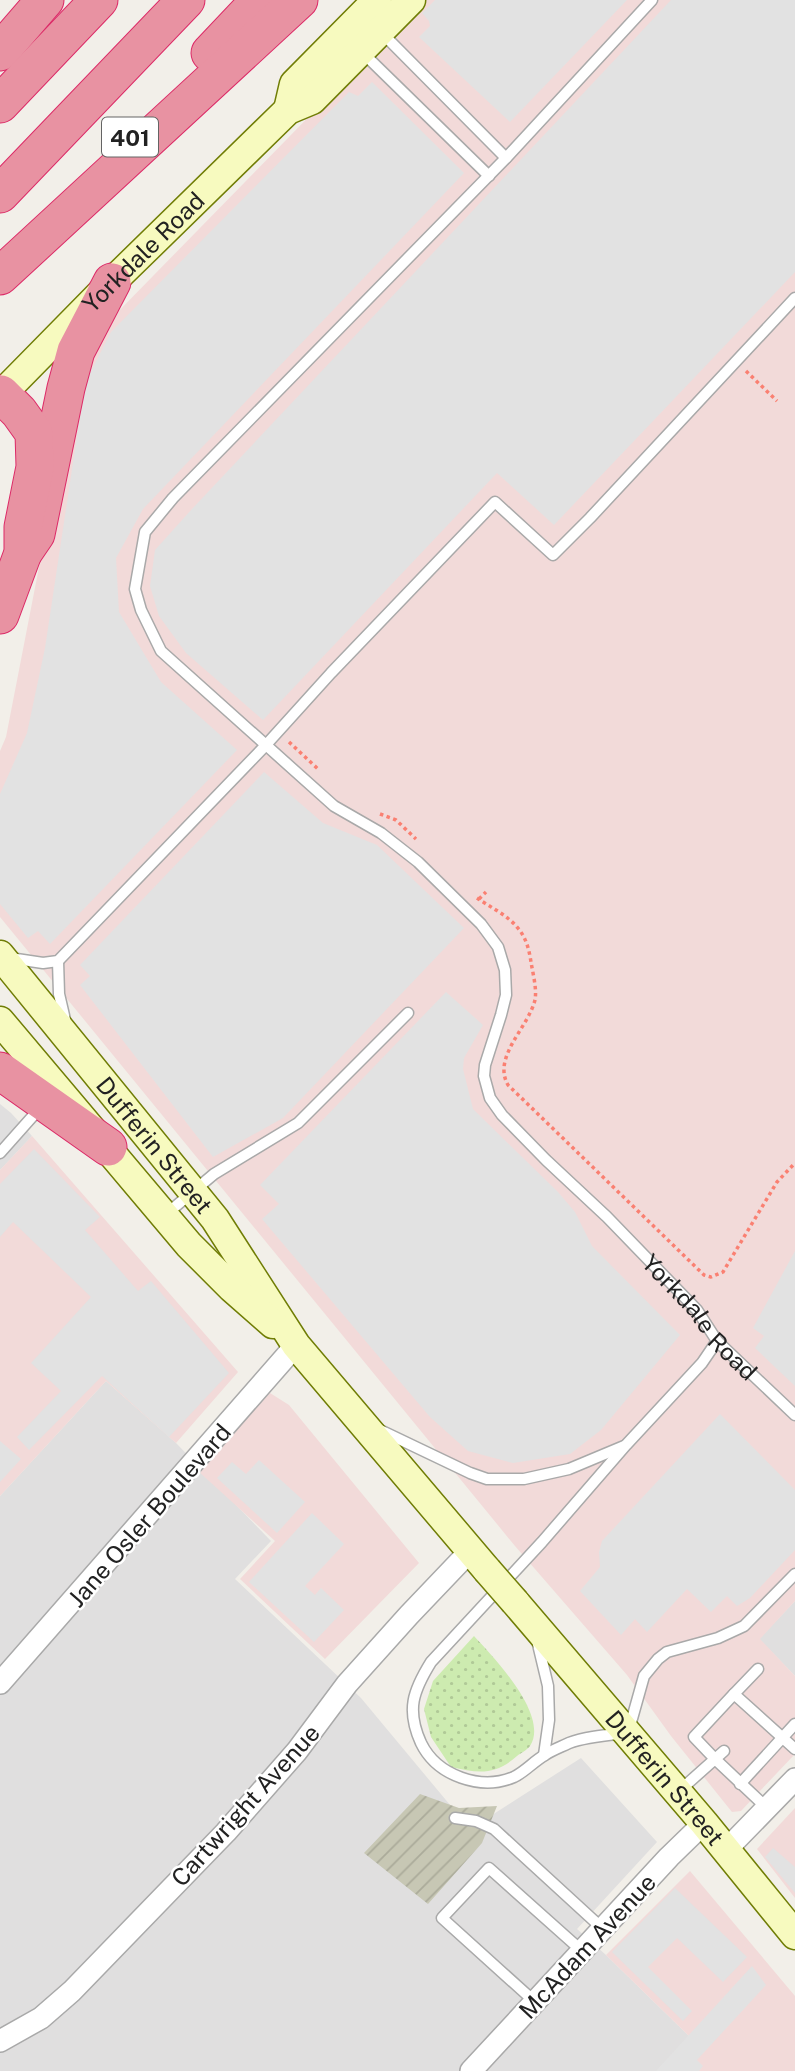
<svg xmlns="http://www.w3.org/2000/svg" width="795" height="2071" viewBox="0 0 795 2071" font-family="'Public Sans',sans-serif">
<defs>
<pattern id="construction-furrows" width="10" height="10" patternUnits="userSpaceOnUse" patternTransform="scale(1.75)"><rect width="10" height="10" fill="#c7c7b4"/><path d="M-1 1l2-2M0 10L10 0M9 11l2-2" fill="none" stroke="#abab9a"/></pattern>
<pattern id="grass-dots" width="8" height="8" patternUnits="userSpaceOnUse" patternTransform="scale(1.75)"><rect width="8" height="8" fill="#cdebb0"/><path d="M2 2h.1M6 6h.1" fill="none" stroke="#b0c997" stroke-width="1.8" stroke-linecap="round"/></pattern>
</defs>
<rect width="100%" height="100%" fill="#f2efe9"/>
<g fill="#e0dfdf">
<polygon points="0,1104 11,1113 32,1136 0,1170"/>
<polygon points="106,1381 176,1443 271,1541 235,1579 361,1698 470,1829 581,1758 657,1842 577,1929 606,1955 689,2036 658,2071 0,2071 0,1496"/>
<polygon points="795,1601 795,1676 759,1639"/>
</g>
<g fill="#f2dad9">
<polygon points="423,0 795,0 795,1601 760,1639 795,1676 795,1754 741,1811 732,1812 671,1736 627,1675 515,1546 0,917 0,751 6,737 73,392 108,322"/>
<polygon points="32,1136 238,1372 176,1443 106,1381 0,1496 0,1170"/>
<polygon points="270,1393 289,1405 419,1563 325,1659 240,1579 275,1541 198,1471"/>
<polygon points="795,1808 795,1898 757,1849"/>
<polygon points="690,1871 795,1996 795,2071 658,2071 689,2036 606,1955"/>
</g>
<polygon fill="url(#construction-furrows)" points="420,1794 459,1808 497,1806 482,1843 428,1904 364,1853"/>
<path fill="url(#grass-dots)" d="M474 1636C493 1657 550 1715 530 1746 527 1750 521 1753 517 1756 495 1776 478 1773 451 1767L431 1737 424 1709 433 1681Z"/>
<g fill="#e2e2e2">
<polygon points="435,0 627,0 510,122 419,37 430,26 429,21 422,13"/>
<polygon points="671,0 795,0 795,272 554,525 497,473 263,720 186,653 159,616 150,586 155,550 192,509"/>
<polygon points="372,82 464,173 143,509 116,558 119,612 161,682 237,750 50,944 38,931 28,938 0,904 0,794 27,733 45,648 85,383 111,332 349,92 358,96"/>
<polygon points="264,772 323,823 377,845 464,928 283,1118 213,1157 80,985 90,976 80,965"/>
<polygon points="446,992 483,1025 464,1058 463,1069 473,1109 558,1192 575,1212 592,1246 680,1335 601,1430 570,1454 513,1463 468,1451 430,1417 262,1219 279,1204 260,1185"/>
<polygon points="34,1149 100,1217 85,1230 138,1291 151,1281 229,1373 169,1437 102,1376 29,1450 17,1437 61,1391 31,1363 91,1297 13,1222 0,1237 0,1184"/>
<polygon points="795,1251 795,1386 755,1348 764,1336 753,1328"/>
<polygon points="720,1414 795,1490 795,1550 750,1598 737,1606 727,1596 711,1612 687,1589 647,1632 635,1619 621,1635 580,1591 600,1567 599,1552 602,1541"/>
<polygon points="0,1441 21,1459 0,1482"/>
<polygon points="259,1460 305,1502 277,1533 217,1478 232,1462 246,1474"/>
<polygon points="312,1513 344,1544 305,1586 315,1595 321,1588 344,1610 314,1642 249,1582"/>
<polygon points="773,1848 795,1867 795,1893 765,1857"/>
<polygon points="675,1888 747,1957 723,1982 677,1938 648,1967 692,2011 683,2021 612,1952"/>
<polygon points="752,1966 766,1985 697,2060 703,2066 699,2071 656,2071"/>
</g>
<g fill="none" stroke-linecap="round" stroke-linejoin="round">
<defs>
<g id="lane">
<path id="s1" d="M652 0 506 158 173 498 145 532 135 589 141 610 161 651 334 806 381 833 418 862 481 924 498 947 505 970 506 995 501 1015 485 1065 484 1076 490 1098 502 1115 546 1160 607 1217 697 1310 717 1341 795 1415"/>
<polyline points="380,31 506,158"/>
<polyline points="361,51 489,176"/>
<polyline points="10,958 43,963 58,961 265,746 331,673 495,502 553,555 590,518 795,298"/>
<polyline points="58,961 59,994 66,1024"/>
<polyline points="0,1153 40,1108"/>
<polyline points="164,1216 214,1174 298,1123 408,1013"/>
<path d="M717 1341 702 1363 626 1445 542 1542 431 1662C413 1691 406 1710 421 1743 437 1776 481 1791 514 1777 526 1771 534 1761 545 1755 552 1750 561 1747 569 1743 587 1736 609 1735 628 1733L644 1676 658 1659 667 1652 718 1638 744 1626 795 1574"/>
<polyline points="380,1430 470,1473 487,1479 524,1479 569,1469 624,1446"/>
<polyline points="537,1640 548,1686 549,1720 544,1755"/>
<polyline points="734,1694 758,1669"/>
<polyline points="724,1751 715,1759 694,1737 734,1694 795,1749"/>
<polyline points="740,1784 795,1724"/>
<polyline points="678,1792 715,1759 767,1808"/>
<polyline points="455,1818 476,1821 494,1829 603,1929"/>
<polyline points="535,2002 442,1918 489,1868 582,1951"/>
</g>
<g id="street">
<polyline points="0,1683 296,1345"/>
<polyline points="726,1850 795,1779"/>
<polyline points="0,2041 41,2018 72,1991 226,1832 297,1751 347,1684 409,1615 471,1550"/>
<polyline points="471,2071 669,1857 704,1823"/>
</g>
<g id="secondary">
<polyline points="288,110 294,84 377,0"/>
<path id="s2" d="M0 396 112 282 288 110 312 100 411 0"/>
<path id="s3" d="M0 955 215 1219 296 1345 487 1570"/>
<polyline points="0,1021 189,1245 232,1288 273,1324"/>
<path id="s4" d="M515 1602 704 1823 795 1935"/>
</g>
<g id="highway">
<polyline points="0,52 45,0"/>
<polyline points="210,53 260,0"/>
<polyline points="0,104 99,0"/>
<polyline points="0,194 186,0"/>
<polyline points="0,276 299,0"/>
<polyline points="23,553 36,534 66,388 76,351 112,282"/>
<polyline points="0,615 23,553 23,527 35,467 34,433 19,412 1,394"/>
<polyline points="0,1071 108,1147"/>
</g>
</defs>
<use href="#lane" stroke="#a9a9a9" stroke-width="13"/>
<use href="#street" stroke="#a9a9a9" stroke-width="24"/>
<use href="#secondary" stroke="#707d05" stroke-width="31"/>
<use href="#highway" stroke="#dc2a67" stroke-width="39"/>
<g stroke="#fa8072" stroke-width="3.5" stroke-dasharray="3.5 3.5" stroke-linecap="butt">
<polyline points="746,371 777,401"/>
<polyline points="289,742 318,769"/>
<polyline points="380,814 396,820 416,839"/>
<path d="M477 898C490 907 507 915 517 927 526 937 529 949 531 962 533 974 537 989 535 1000 528 1028 492 1057 508 1085L704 1275 711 1277 723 1272 777 1182 795 1163"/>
<polyline points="479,899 486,892"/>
</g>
<use href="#lane" stroke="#fff" stroke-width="10"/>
<use href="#street" stroke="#fff" stroke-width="21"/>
<use href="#secondary" stroke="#f7fabf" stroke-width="28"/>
<use href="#highway" stroke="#e892a2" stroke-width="37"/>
<defs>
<polyline id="secondary-bridge" points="487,1570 515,1602"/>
</defs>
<use href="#secondary-bridge" stroke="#707d05" stroke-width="31" stroke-linecap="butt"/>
<use href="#secondary-bridge" stroke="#f7fabf" stroke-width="28"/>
</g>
<g text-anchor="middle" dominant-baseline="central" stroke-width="5" stroke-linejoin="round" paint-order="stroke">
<rect fill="#fff" stroke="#646464" stroke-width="2" x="102" y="117.5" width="56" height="39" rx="5"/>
<g font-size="23" font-weight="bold" fill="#222">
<text x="130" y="137">401</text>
</g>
<g font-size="24" fill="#222" stroke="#fff">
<text stroke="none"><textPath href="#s2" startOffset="203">Yorkdale Road</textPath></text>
<text stroke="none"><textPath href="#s3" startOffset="245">Dufferin Street</textPath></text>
<text stroke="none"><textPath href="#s1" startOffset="1771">Yorkdale Road</textPath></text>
<text transform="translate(149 1515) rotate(-49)">Jane Osler Boulevard</text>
<text stroke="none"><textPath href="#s4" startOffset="231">Dufferin Street</textPath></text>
<text transform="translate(245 1805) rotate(-48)">Cartwright Avenue</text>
<text transform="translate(587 1946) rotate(-47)">McAdam Avenue</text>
</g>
</g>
</svg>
